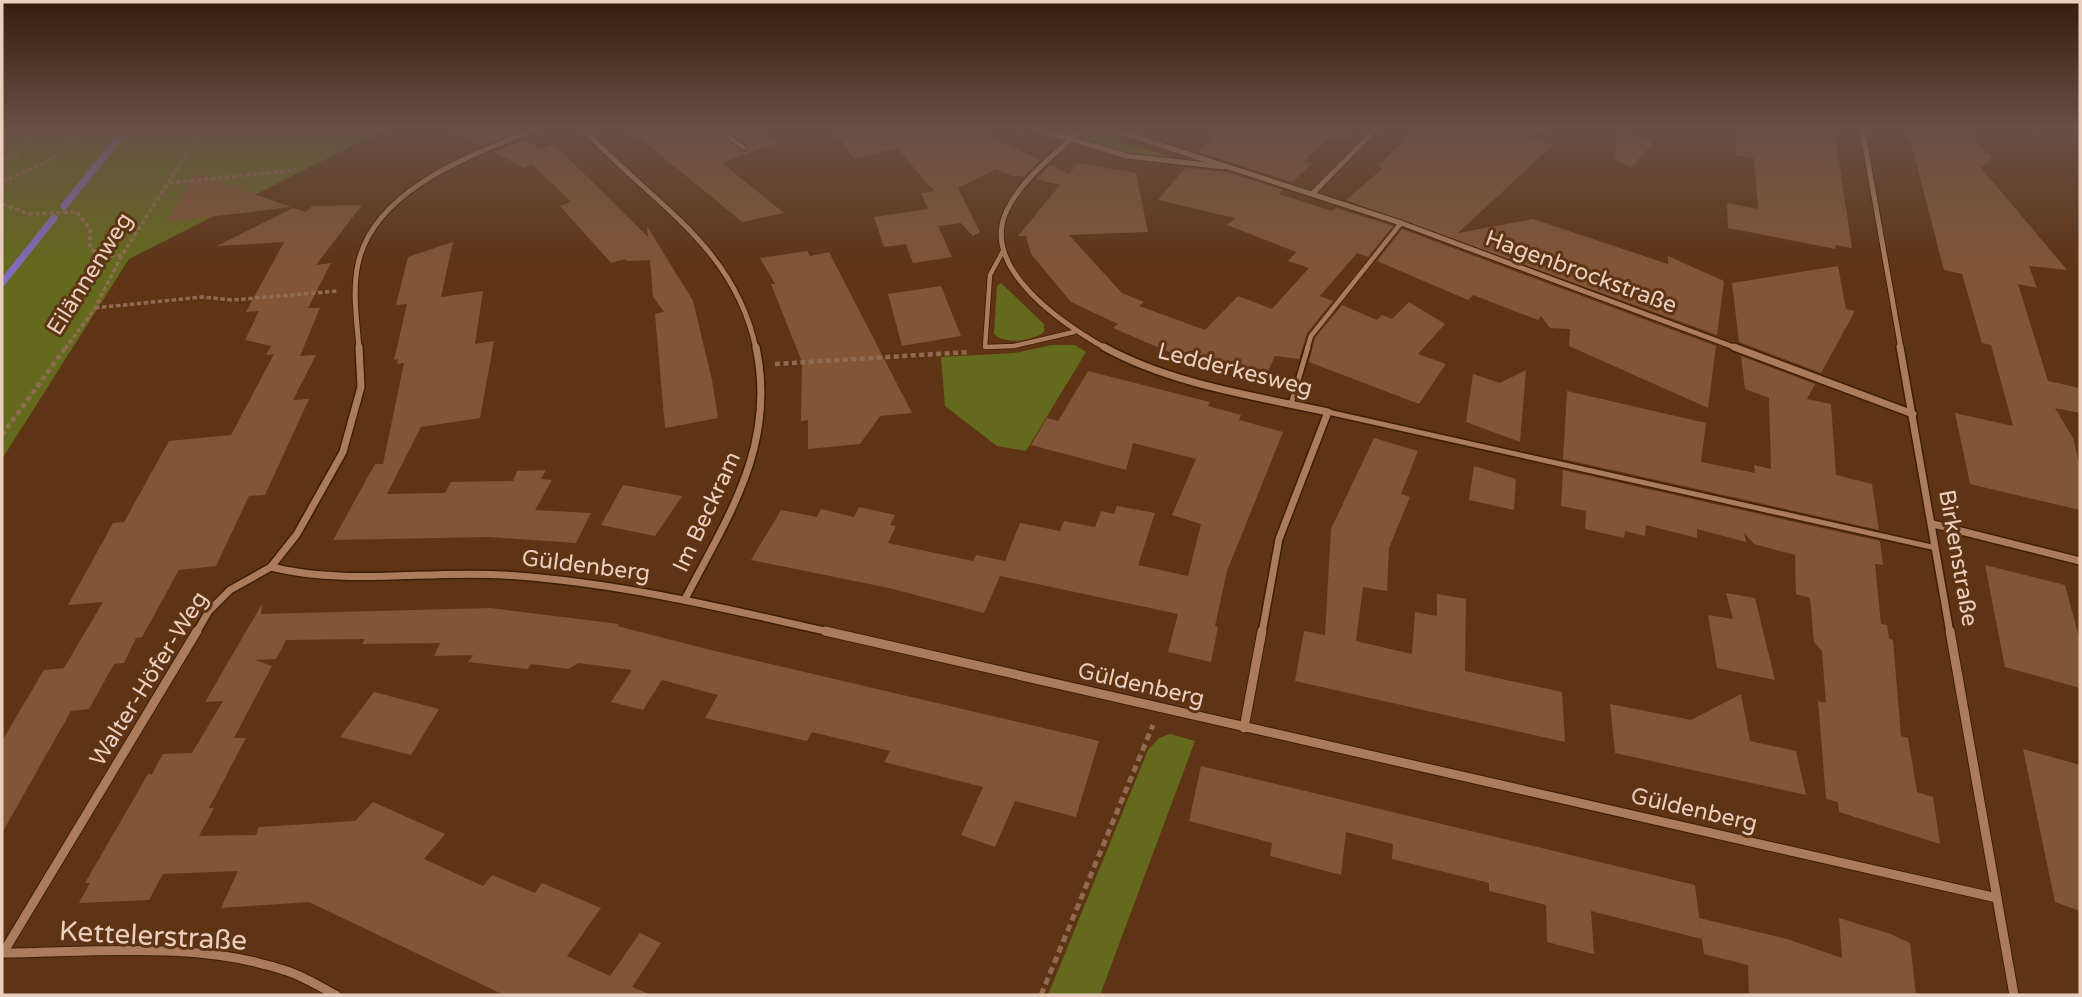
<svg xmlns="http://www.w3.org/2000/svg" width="2082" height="997" viewBox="0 0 2082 997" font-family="'Varela Round',sans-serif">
<rect width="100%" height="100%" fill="#5e3415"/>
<g fill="#636a1d">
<polygon points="2,128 387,128 129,259 2,459"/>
<polygon points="1097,132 1107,132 1126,143 1190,163 1091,147 1081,141 1087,134"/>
<path d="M1001 283 1044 324V332C1032 341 1005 345 994 334L997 286Z"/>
<polygon points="1052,345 1075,345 1086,352 1026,451 997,446 945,406 941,357 1015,353"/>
<polygon points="1170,734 1195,741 1100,995 1048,995 1148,750 1159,738"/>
</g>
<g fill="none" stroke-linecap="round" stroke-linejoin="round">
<g stroke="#816cbc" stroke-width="7">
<polyline points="64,206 127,128"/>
<polyline points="2,283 54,218"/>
</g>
</g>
<g fill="#815536">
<polygon points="446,128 498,128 510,134 481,146"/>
<polygon points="628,128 712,128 744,153 748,145 725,128 758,128 778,143 722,163 784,213 742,222"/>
<polygon points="832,128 973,128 1040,160 1024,176 1012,176 996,169 958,188 980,232 973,236 961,223 938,226 952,257 913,263 906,244 884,247 874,217 928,209 921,193 934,191 897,148 855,159"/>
<polygon points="1223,128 1339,128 1304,161 1313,163 1292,182 1198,152"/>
<polygon points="1416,128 1495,128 1554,144 1458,233 1533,219 1668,264 1668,256 1724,281 1717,335 1346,200 1383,168 1378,166"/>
<polygon points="1736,128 1834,128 1852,248 1835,245 1836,249 1728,228 1727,203 1758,209 1754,158 1736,155"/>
<polygon points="1907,128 1964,128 1992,157 1981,168 2067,270 2029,266 2037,288 2018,284 2048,381 2080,388 2080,413 2055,408 2073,438 2080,467 2080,510 1970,484 1955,413 2013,426 1991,345 1982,343 1962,274 1944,270"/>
<polygon points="1616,134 1655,141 1630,168 1615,158"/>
<polygon points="523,140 542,149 554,144 648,237 647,226 693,301 712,380 718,418 665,428 655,314 664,312 653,297 650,260 627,261 625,259 611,263 560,206 571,202 532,164 524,168 494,152"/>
<polygon points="1078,163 1136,173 1148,232 1069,235 1122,293 1144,302 1139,306 1205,330 1238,296 1272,309 1309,268 1288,261 1296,252 1227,225 1235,218 1158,200 1185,168 1226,172 1283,190 1279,194 1332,211 1336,208 1393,226 1368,257 1357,253 1320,296 1333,301 1307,333 1299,359 1275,356 1268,371 1227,362 1222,375 1113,328 1118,324 1071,302 1031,254 1026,236 1018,236 1060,185 1036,179 1050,165 1069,174"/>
<polygon points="195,173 291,207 167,222"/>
<polygon points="362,205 316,265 331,263 308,308 320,308 300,356 316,355 293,400 309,399 265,495 249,496 216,566 179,570 142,637 136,638 124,663 114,664 89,709 71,711 2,833 2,741 44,670 64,668 103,602 68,605 113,523 124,522 169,441 231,435 274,354 266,355 271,346 245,340 259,311 246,312 284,242 217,246 293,208 306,212 312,206"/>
<polygon points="1402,229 1716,346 1708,408 1569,346 1570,329 1550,328 1541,316 1538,320 1473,295 1468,300 1377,261"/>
<polygon points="453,242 441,297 483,291 475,344 494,341 480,418 421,427 387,494 445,493 451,482 513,481 517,471 546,470 541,479 552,480 535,510 591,513 576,543 489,537 333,540 375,464 383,464 404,363 397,364 398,359 394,360 407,304 396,305 408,257"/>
<polygon points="807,251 810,256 829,252 912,413 880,416 860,444 808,449 808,420 801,421 802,362 771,284 775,284 760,258"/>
<polygon points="1838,266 1846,309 1855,311 1821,373 1739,342 1732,283"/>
<polygon points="941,286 961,336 902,346 888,294"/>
<polygon points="1409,302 1445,324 1418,354 1446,364 1419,404 1309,362 1315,338 1342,305 1377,320 1382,315 1392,319"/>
<polygon points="1741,356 1815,384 1807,399 1831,404 1836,475 1872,484 1879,530 1563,459 1567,391 1706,423 1701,462 1755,473 1754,465 1771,469 1769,398 1745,389"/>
<polygon points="1526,370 1520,442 1466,422 1473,374 1500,383"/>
<polygon points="1088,371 1210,402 1208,406 1241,415 1239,420 1283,432 1227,571 1215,626 1218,627 1211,662 1168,652 1178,614 1000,576 984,613 889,588 751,560 781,510 817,517 821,509 854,517 859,507 895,515 890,525 896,526 888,543 973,561 976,555 1005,561 1020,523 1060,531 1064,521 1095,527 1101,511 1114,514 1117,506 1155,513 1138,565 1188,576 1201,524 1172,515 1196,459 1133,443 1126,470 1031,445 1047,418 1058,421"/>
<polygon points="1374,438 1418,451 1401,494 1410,497 1389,548 1387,591 1363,587 1356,641 1412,654 1415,612 1437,616 1437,594 1466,599 1465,671 1562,692 1565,742 1295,681 1304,631 1325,635 1331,529"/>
<polygon points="1474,466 1516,479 1514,510 1469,500"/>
<polygon points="1563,470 1880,541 1883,565 1875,564 1881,624 1887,625 1889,638 1893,640 1901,736 1908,738 1917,792 1933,797 1940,844 1839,812 1838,802 1826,799 1818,701 1826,703 1822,651 1814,642 1810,598 1796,594 1795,555 1754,544 1744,533 1746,542 1697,529 1697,538 1646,525 1645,536 1625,531 1624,538 1585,529 1586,511 1561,506"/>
<polygon points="623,485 682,496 655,536 601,525"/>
<polygon points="1985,565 2065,585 2080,641 2080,688 2005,667"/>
<polygon points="1726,593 1755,598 1775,680 1717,668 1708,615 1733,619"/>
<polygon points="262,604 261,614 491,608 619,624 617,626 715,651 1099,741 1076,817 1015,801 995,847 961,835 983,787 884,762 890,751 812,732 807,741 705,718 718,695 662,680 643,710 611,702 632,670 578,663 569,669 531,664 528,669 468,662 473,655 434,656 440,643 362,644 365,639 286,640 276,659 255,660 272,666 234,738 246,738 209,808 214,808 199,836 256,835 259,827 355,821 373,802 445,834 424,859 483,886 492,875 535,893 542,883 601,908 567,956 610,976 640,933 661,943 632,987 651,995 504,995 309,902 221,908 238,871 163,874 149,900 79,903 90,883 85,883 148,774 152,774 163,754 192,753 223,701 205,702"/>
<polygon points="374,692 439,709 411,755 340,737"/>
<polygon points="1741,694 1750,741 1796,751 1806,795 1615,753 1610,704 1691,720"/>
<polygon points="2023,749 2080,765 2080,911 2055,902"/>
<polygon points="1201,766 1695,885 1702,939 1591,911 1594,954 1547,942 1546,905 1489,891 1489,883 1392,859 1393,844 1346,832 1341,875 1270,856 1272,843 1189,821"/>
<polygon points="1699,918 1787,939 1842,958 1839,918 1891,934 1910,943 1916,995 1749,995 1748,965 1704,954"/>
</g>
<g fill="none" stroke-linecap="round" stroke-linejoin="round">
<defs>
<g id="lane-far1">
<polyline points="717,128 744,148"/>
<polyline points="1003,251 990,275 985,347 1014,346 1074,332"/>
<polyline points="1307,349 1311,336 1401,223"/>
</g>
<g id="lane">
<polyline points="1291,404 1308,347"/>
<polyline points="1328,412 1936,548"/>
</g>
<g id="street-far2">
<path d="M583 128C649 202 734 243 756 349"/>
<polyline points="1034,128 1127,156 1224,167"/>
<path d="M1083 128C1057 153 1023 177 1007 210 978 269 1066 326 1107 349"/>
<polyline points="1108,128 1401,223 1739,349"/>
<polyline points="1533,128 1545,128"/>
<polyline points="1862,128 1901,349"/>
<polyline points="1313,193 1377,128"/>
<path d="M359 349C357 321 352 291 358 264 374 188 475 154 538 128"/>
</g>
<g id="street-far1">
<path d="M1104 347C1171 384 1254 396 1328 412L1279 539 1262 633"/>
<polyline points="1734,347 1913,414"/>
<polyline points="1900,347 1950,633"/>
<polyline points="1933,524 2080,561"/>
<path d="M271 567C347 586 426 570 504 575 616 582 724 608 833 633"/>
<path d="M685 599C728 516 777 445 756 347"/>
<polyline points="196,633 209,611 230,590 271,567 297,534 343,452 361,387 359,347"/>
</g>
<g id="street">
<polyline points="825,631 1997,898"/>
<polyline points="1950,631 2014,995"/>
<polyline points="1244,728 1262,631"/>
<polyline points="3,953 197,631"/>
<path d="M3 953C95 952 199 941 287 971 305 977 320 987 336 995"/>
</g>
</defs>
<use href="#lane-far1" stroke="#3d1e06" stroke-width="6"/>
<use href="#lane" stroke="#3d1e06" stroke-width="8"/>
<use href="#street-far2" stroke="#3d1e06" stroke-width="7"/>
<use href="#street-far1" stroke="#3d1e06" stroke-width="10"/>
<use href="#street" stroke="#3d1e06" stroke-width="11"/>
<g stroke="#906b52" stroke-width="3.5" stroke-dasharray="4.5 2.5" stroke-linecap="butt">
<polyline points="1316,128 1346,137"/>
<polyline points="2,138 12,128"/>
<polyline points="2,158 14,157 42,128"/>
<polyline points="2,182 45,163 92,128"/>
<polyline points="169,183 297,170"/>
<polyline points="2,204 29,214 77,212 90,229 90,248 100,256 121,255"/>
<polyline points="95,308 202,297 233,300 337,291"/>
<polyline points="65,349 95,308 122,255 203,128"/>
</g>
<g stroke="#906b52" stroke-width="4.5" stroke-dasharray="5 3.5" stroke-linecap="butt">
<polyline points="775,364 969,352"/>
<polyline points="2,435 66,347"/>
</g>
<polyline stroke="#906b52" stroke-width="5" stroke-dasharray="7 4.5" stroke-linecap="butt" points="1041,995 1153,725"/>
<use href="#lane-far1" stroke="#ab7c5c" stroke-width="4.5"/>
<use href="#lane" stroke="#ab7c5c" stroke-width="5"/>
<use href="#street-far2" stroke="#ab7c5c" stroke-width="5"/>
<use href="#street-far1" stroke="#ab7c5c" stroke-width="7"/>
<use href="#street" stroke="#ab7c5c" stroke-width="9"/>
</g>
<linearGradient id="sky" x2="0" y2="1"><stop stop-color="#341d0c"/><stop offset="0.48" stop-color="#685046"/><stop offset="1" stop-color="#685046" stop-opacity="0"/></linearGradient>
<rect width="2082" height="267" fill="url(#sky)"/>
<g text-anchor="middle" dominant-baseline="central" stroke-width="6" stroke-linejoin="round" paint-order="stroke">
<g font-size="23" fill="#eacfbf" stroke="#5e3415">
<text transform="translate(1581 272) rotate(20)">Hagenbrockstraße</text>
<text transform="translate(90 274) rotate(-58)">Eilännenweg</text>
<text transform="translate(1235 370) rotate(14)">Ledderkesweg</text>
<text transform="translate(707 512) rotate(-65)">Im Beckram</text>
<text transform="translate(1958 558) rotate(80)">Birkenstraße</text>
<text transform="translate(586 566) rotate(7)">Güldenberg</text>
<text transform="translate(149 679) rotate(-58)">Walter-Höfer-Weg</text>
<text transform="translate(1141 685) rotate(13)">Güldenberg</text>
<text transform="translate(1694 810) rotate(13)">Güldenberg</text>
</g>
<g font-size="28" fill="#eacfbf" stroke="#5e3415">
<text transform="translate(153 936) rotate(3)">Kettelerstraße</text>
</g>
</g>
<rect width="2082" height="997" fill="none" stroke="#eacfbf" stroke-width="7"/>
</svg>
